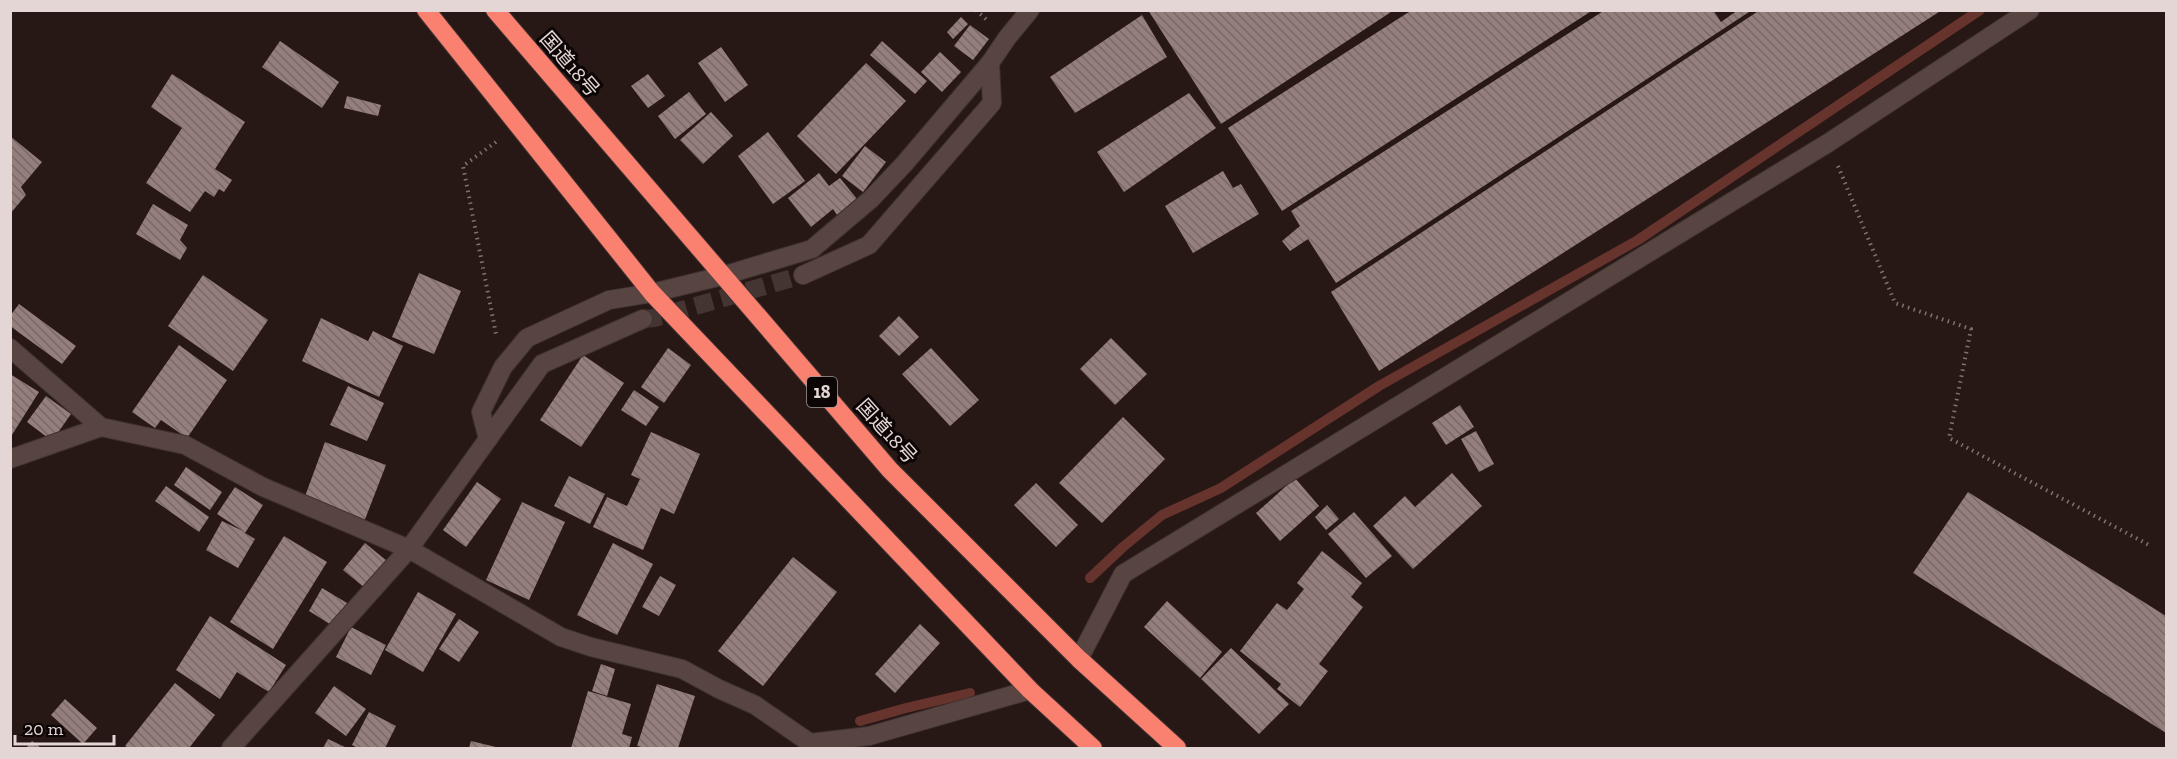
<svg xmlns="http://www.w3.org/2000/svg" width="2177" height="759" viewBox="0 0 2177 759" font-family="'Zilla Slab','Noto Sans JP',serif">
<defs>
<pattern id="building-back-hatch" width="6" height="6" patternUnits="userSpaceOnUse" patternTransform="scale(1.5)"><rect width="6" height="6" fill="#957f7c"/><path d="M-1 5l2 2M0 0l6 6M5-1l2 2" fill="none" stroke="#796967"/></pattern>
</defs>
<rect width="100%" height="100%" fill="#281815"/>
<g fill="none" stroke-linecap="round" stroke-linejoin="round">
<g stroke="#67332d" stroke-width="10">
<polyline points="1090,578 1123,547 1162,515 1221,488 1379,386 1638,240 1980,10"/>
<polyline points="860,721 906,708 970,693"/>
</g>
</g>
<g fill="url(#building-back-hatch)">
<polygon points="1148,10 1394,10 1221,124"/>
<polygon points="1412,10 1593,10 1282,211 1228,128"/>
<polygon points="1605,10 1713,10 1721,22 1738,10 1752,10 1336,283 1308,239 1290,251 1282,241 1300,226 1291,211"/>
<polygon points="1760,10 1942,10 1379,371 1331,292"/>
<polygon points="1142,15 1167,57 1075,113 1050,77"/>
<polygon points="961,17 968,24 953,39 947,32"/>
<polygon points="970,25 989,39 973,60 954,46"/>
<polygon points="280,41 339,82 322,108 262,67"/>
<polygon points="882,41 927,81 915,94 870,55"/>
<polygon points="721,47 748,85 725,102 698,63"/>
<polygon points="940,52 961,72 942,92 921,72"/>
<polygon points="866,63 906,101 836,174 797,136"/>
<polygon points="172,74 245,122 215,169 232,180 224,192 219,189 214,197 205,191 190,212 146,183 182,128 151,107"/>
<polygon points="648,74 665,96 648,108 631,86"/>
<polygon points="689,92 706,114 675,139 658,116"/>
<polygon points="1189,93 1216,128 1124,192 1097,152"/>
<polygon points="347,96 381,105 378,116 344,108"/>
<polygon points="711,112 733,136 703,164 680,140"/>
<polygon points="768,132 805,181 773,204 738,156"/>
<polygon points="10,136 42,162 21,187 26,195 10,214"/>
<polygon points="865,146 886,162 863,192 842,176"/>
<polygon points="1223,171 1233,188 1241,184 1259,214 1193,253 1165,206"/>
<polygon points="819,173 829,186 840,178 857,199 837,215 833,209 811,227 788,198"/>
<polygon points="153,204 188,225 180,240 187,248 180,260 136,234"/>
<polygon points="419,273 461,291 434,354 392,337"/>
<polygon points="203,275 268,320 233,371 168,326"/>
<polygon points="19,304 76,346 62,364 10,326 10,316"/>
<polygon points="899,316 919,337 899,356 879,336"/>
<polygon points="321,318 368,341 373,331 403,346 379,397 302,361"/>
<polygon points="1111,338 1147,374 1115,405 1080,369"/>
<polygon points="179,345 227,380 187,438 161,420 155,428 132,412"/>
<polygon points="668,348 691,365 664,403 641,387"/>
<polygon points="931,348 979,400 950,426 902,374"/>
<polygon points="583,355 624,383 581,447 540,420"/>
<polygon points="10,374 39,392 10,438"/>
<polygon points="348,386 384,403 367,441 330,425"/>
<polygon points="634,390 659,407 646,426 621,410"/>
<polygon points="46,396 71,414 52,441 27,422"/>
<polygon points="1460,405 1474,427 1446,445 1432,423"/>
<polygon points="1123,417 1165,459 1102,523 1059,483"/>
<polygon points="1476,431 1494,464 1479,472 1461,439"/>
<polygon points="651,432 700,454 674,514 661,508 643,550 593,527 607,497 627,506 640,479 631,475"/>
<polygon points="325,442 386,465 364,522 304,499"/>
<polygon points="186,467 222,492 210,510 174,485"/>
<polygon points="1452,473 1482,506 1413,569 1373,526 1405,496 1415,507"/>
<polygon points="569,476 605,494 590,524 554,506"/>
<polygon points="1295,478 1319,506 1280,541 1256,513"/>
<polygon points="477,482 501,499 466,547 443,530"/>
<polygon points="1036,483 1078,525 1056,547 1014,505"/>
<polygon points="166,486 209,517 199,532 155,501"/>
<polygon points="235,487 263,505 245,533 255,539 238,568 206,550 222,521 243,531 217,514"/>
<polygon points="1968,492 2166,616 2166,733 1913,573"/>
<polygon points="522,502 565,522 529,600 486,580"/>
<polygon points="1327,505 1339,519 1326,530 1315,517"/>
<polygon points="1354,512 1392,556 1366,578 1328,534"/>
<polygon points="284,536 327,562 273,649 230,622"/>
<polygon points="365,543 387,561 365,588 343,570"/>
<polygon points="613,543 653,564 617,635 577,615"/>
<polygon points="1322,551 1362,583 1351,597 1363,607 1319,664 1328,671 1300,707 1277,689 1281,684 1240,651 1277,603 1287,610 1304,589 1297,583"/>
<polygon points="793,557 837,592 763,686 718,651"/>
<polygon points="660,576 676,585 659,616 642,607"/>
<polygon points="322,588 347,603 333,626 309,611"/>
<polygon points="418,592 456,614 423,672 385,650"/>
<polygon points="1167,601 1222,652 1200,678 1144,627"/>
<polygon points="210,616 286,665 269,692 237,672 220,699 176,670"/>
<polygon points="459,619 479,632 459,662 439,649"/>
<polygon points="920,624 940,643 895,693 875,674"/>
<polygon points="351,627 386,645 371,675 336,657"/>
<polygon points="1231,648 1289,704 1259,734 1201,679"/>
<polygon points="601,664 615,669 607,696 592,691"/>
<polygon points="175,683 215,715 189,748 129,748 125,746"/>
<polygon points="657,684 695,696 678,748 646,748 637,746"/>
<polygon points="334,686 366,709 346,736 315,713"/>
<polygon points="588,691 631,704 622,734 632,737 629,748 571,748"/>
<polygon points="65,699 97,728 83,744 51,715"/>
<polygon points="369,712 396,726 385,748 358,748 352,745"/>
<polygon points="328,739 347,748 323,748"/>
<polygon points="32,741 41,748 26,748"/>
<polygon points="471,741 500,748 469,748"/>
</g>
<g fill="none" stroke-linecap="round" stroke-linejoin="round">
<polyline stroke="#443432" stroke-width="18" stroke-dasharray="18 9" stroke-linecap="butt" points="643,319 654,318 803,275"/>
<defs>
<g id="minor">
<polyline points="803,275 869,245 992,103 990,63"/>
<polyline points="10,348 101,427 185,445 263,487 409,549 561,637 591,647 682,669 719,689 755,705 810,743 869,736 1030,690"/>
<polyline points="488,439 542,364 643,319"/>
<polyline points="10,459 101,427"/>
<polyline points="1079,659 1123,574 1828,143 2030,10"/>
<polyline points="231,748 409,549 488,439 481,412 503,367 527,338 609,300 652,293 722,276 812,249 871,199 905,163 990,63 1007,38 1030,10"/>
</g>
<g id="highway">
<polyline points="426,10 652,293 1030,690 1093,748"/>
<polyline points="495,10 890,470 1079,659 1177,748"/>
</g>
</defs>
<use href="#minor" stroke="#3e3231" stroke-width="20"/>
<use href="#highway" stroke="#3e3231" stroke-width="20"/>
<g stroke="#80726f" stroke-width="4" stroke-dasharray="1.5 4.5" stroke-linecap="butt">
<polyline points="976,10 988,21"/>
<polyline points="496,142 463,166 496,334"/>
<polyline points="1838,166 1895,303 1971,329 1949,438 2149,545"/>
</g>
<use href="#minor" stroke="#584441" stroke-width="18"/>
<use href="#highway" stroke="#fa8070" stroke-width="18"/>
</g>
<g text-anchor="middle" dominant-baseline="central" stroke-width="6" stroke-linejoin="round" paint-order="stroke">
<rect fill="#0c0505" stroke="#a29796" stroke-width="1.5" x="807" y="377" width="30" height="30" rx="4.5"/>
<g font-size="18" font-weight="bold" fill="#e3d6d4">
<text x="822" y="392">18</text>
</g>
<g font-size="20" fill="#e3d6d4" stroke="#0c0505">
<text transform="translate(570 64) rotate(49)">国道18号</text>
<text transform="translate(887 431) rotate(48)">国道18号</text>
</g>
</g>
<rect width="2177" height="759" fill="none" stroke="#e3d6d4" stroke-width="24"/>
<path d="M15 735v9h99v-9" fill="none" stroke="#e3d6d4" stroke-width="3"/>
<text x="24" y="735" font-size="18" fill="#e3d6d4" stroke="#0c0505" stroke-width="4.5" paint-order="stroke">20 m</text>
</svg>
